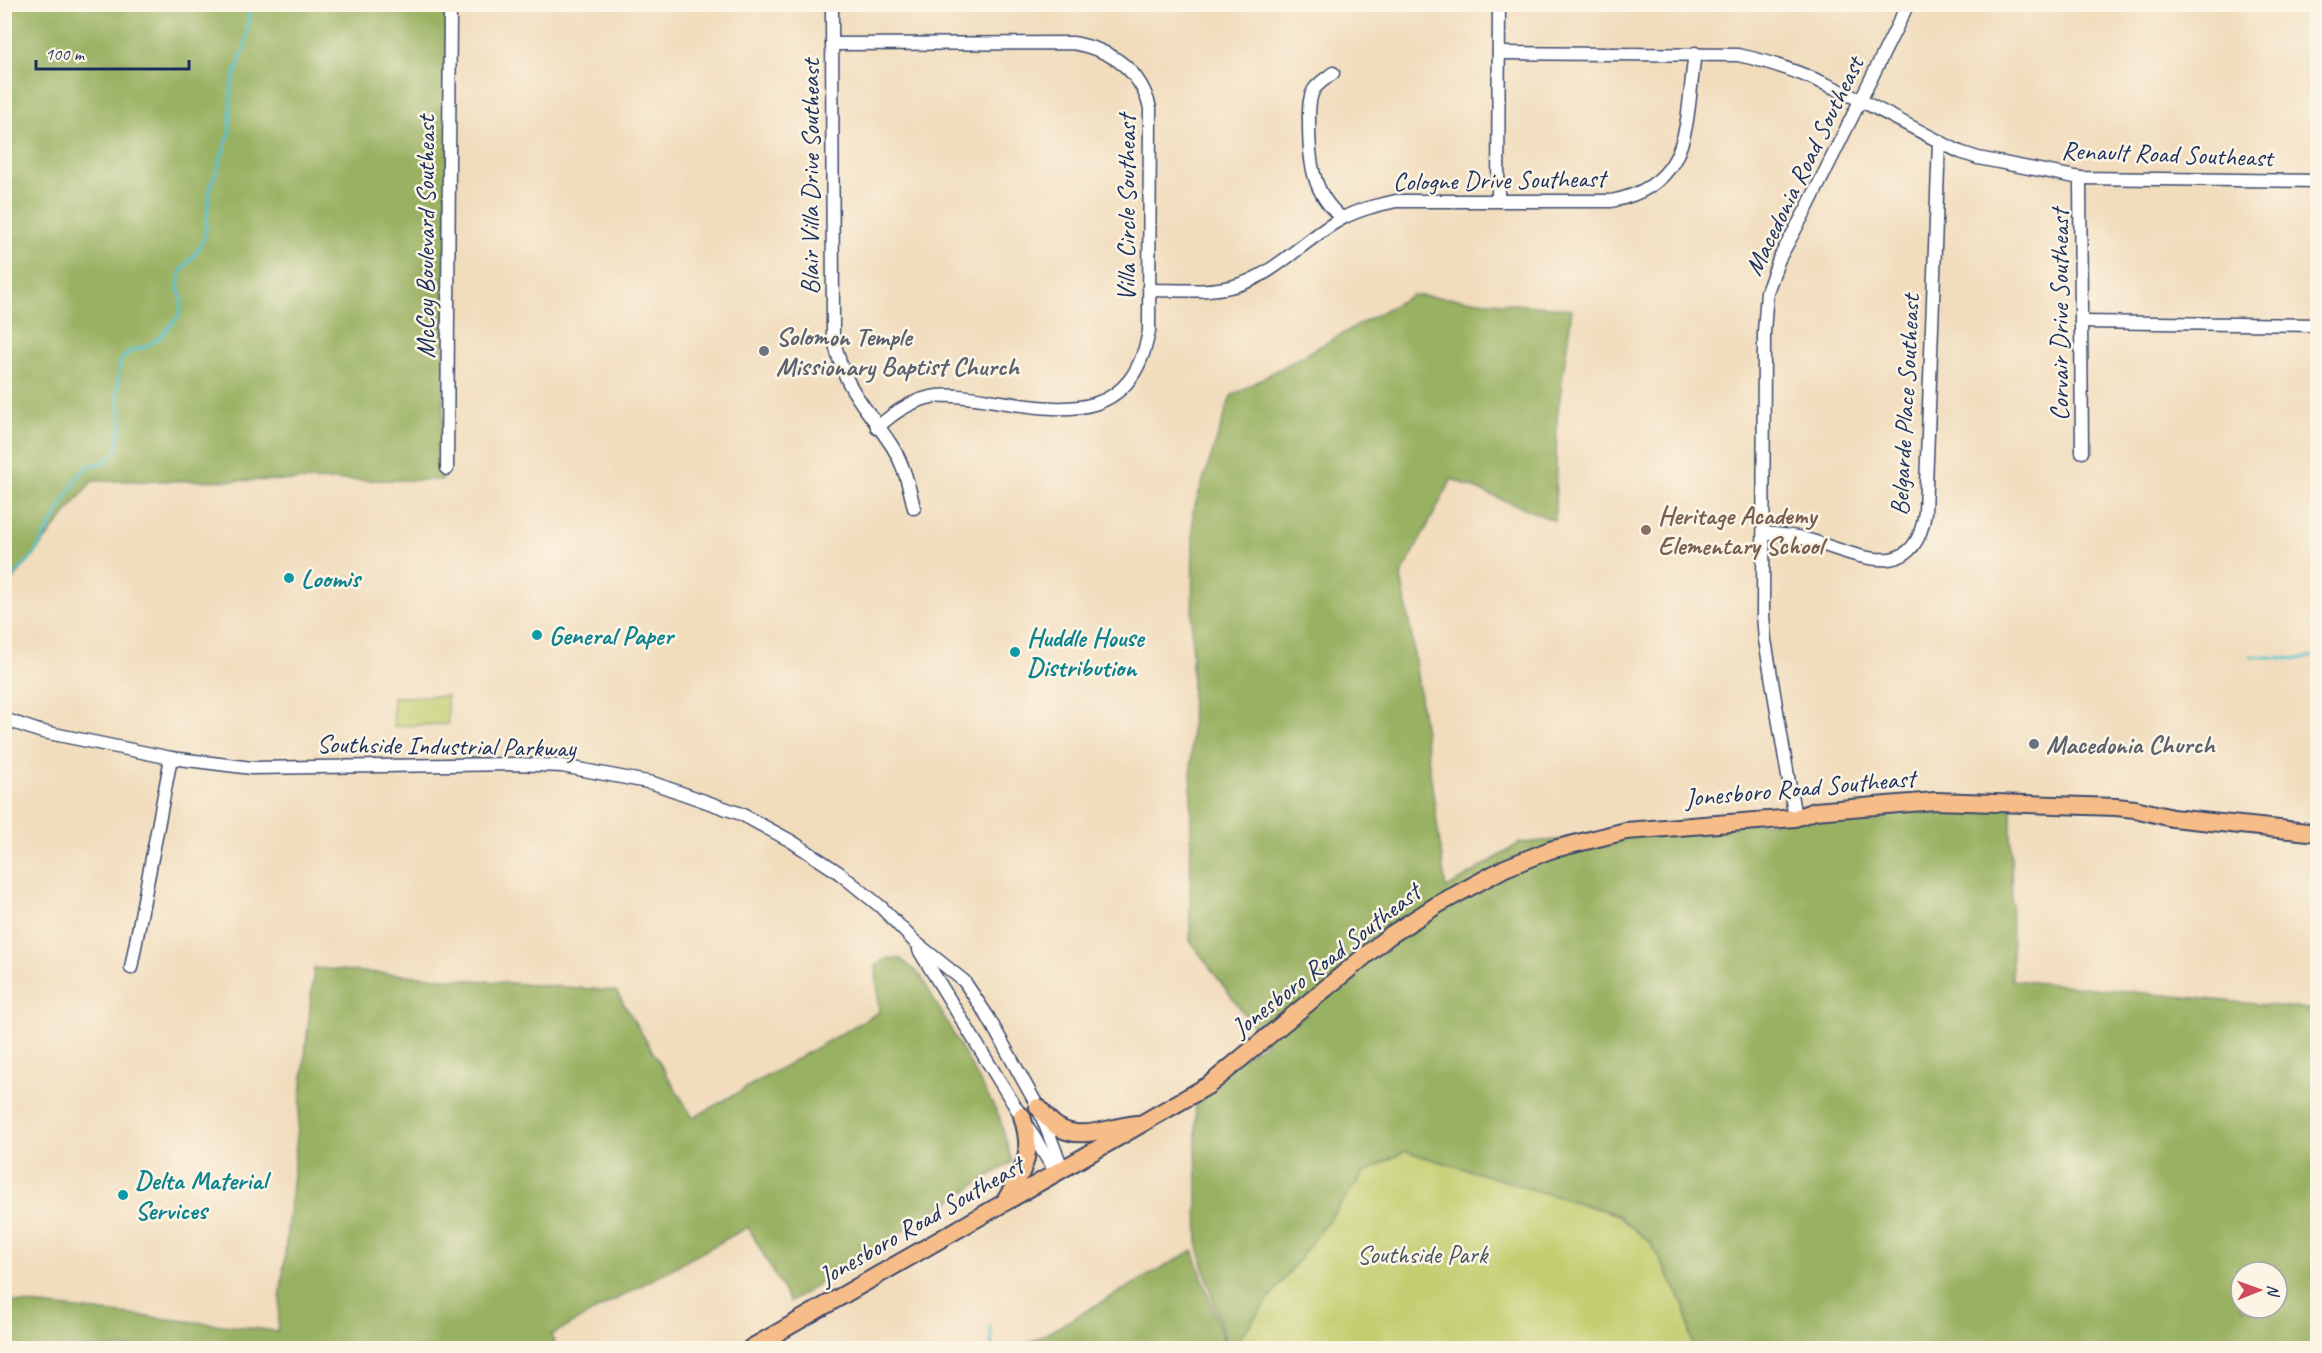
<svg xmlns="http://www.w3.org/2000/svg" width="2322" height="1353" viewBox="0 0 2322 1353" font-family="Caveat,sans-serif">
<rect width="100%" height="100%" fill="#fcf5e5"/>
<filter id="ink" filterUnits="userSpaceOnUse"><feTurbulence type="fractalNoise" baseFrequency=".0167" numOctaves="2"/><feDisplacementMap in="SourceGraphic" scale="12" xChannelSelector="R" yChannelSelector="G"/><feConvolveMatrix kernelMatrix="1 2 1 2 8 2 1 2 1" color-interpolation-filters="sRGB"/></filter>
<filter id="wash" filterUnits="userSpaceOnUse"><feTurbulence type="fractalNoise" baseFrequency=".008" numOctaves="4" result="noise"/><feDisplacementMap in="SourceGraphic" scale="24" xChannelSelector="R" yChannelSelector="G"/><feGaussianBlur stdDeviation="1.35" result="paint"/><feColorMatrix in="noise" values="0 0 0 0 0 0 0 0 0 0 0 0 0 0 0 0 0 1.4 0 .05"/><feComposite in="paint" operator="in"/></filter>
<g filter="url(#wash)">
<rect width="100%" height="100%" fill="#f1dcbc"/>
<g fill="#c2ce70" stroke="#6e7e67" stroke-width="1.5">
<polygon points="447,696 448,724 394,726 393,697"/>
<polygon points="1405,1151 1615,1214 1651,1243 1685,1307 1693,1348 1232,1348 1364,1173"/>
</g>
<g fill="#99b162" stroke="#5a7060" stroke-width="1.5" fill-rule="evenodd">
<polygon points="5,5 451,5 442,480 92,481 5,590"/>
<path d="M1412 295 1572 309 1557 419 1555 521 1452 479 1401 576 1412 638 1446 889 1520 843 2011 802 2012 980 2317 1010V1348H1693L1685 1307 1651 1243 1616 1214 1405 1151 1364 1173 1232 1348H1227L1198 1247 1195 1087 1266 1043 1190 941 1193 511 1231 396ZM2241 1272H2277V1308H2241Z"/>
<polygon points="887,958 901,959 921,976 999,1116 1012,1162 790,1302 748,1227 551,1335 557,1348 5,1348 5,1301 277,1331 314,968 616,991 693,1118 879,1012 876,966"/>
<polygon points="1193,1250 1226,1348 1021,1348"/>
</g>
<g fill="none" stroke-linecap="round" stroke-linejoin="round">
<g stroke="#54c1cc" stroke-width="3">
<polyline points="4,586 34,555 79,475 90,465 105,462 116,452 122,422 117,392 120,362 130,351 145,347 158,339 178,317 182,302 178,288 180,273 199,249 205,235 210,189 230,132 231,87 246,43 250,4"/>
<polyline points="2251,656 2298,659 2318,656"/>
<polyline points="990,1327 992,1348"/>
</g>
</g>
</g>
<g filter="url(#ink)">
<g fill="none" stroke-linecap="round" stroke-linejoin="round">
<defs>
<g id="minor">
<path d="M832 4 833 336C845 392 863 402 892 446 904 465 909 486 914 508"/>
<path d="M832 44 1073 43C1111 50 1140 69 1150 108L1149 331C1133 417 1074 414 1001 402 980 399 958 394 937 396 913 399 894 412 877 428"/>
<path d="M1499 53 1738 55C1817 71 1888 116 1960 152L1978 158 2080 178 2318 181"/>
<path d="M1333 73C1328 77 1320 82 1315 88 1308 97 1309 113 1309 124 1309 160 1312 194 1342 218"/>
<polyline points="2080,178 2082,452"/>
<polyline points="1498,200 1499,4"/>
<path d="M1150 290C1177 290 1207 293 1234 286 1275 276 1306 237 1343 218 1360 209 1378 205 1396 201H1611C1694 185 1685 122 1695 53"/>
<polyline points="2081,322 2318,325"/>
<polyline points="447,469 450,4"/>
<path d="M1764 533C1777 535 1792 535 1805 539 1853 552 1915 589 1925 512L1939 142"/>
<polyline points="4,719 39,731 171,758 252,768 515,764 562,766 653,783 741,814 791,841 838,872 881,907 914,941 964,981 988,1017 1038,1107 1063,1170"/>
<polyline points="1795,818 1765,640 1763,615 1764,332 1767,292 1779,259 1807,208 1908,4"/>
<polyline points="919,950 1056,1173"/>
<polyline points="131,968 171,758"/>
</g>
<g id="major">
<path d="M1038 1107C1044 1113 1050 1123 1058 1127 1081 1142 1112 1126 1137 1124"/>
<path d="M1005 1201C1025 1167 1034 1155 1022 1116"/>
<polyline points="751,1348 1209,1085 1389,936 1437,905 1505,868 1550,850 1626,831 1795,818 1815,811 1935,801 2116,807 2135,809 2172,818 2318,833"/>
</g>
</defs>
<use href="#minor" stroke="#3b496c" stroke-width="15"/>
<use href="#major" stroke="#3b496c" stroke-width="20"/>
<use href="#minor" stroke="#fff" stroke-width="12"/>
<use href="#major" stroke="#f7bd88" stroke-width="16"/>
</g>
</g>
<g fill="#6b7280" stroke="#fcf5e5" stroke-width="2">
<circle cx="764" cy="351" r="6"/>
<circle cx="2034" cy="744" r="6"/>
</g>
<circle fill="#8d6e63" stroke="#fcf5e5" stroke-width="2" cx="1646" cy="530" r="6"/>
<g fill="#0f9aa8" stroke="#fcf5e5" stroke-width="2">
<circle cx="289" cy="578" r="6"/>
<circle cx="537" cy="635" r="6"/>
<circle cx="1015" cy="652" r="6"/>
<circle cx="123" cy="1195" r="6"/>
</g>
<g text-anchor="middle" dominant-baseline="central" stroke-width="5" stroke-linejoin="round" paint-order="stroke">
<g font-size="26" fill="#1b2f5e" stroke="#fcf5e5">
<text transform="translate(2167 154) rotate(2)">Renault Road Southeast</text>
<text transform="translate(1804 166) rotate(-64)">Macedonia Road Southeast</text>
<text transform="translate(810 177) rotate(-90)">Blair Villa Drive Southeast</text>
<text transform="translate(1499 180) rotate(-1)">Cologne Drive Southeast</text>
<text transform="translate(1126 208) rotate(-90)">Villa Circle Southeast</text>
<text transform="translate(425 237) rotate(-90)">McCoy Boulevard Southeast</text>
<text transform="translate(2059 315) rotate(-90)">Corvair Drive Southeast</text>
<text transform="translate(1905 405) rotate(-87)">Belgarde Place Southeast</text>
<text transform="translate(446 746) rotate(1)">Southside Industrial Parkway</text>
<text transform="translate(1800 788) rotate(-5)">Jonesboro Road Southeast</text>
<text transform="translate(1326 960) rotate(-38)">Jonesboro Road Southeast</text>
<text transform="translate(921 1221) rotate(-30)">Jonesboro Road Southeast</text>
</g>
<g font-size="26" font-weight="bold" fill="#5b616d" stroke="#fcf5e5" text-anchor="start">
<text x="776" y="336">Solomon Temple<tspan x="776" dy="30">Missionary Baptist Church</tspan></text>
<text x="2046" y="744">Macedonia Church</text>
</g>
<g font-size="26" font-weight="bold" fill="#785e54" stroke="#fcf5e5" text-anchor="start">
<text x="1658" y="515">Heritage Academy<tspan x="1658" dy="30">Elementary School</tspan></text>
</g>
<g font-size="26" font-weight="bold" fill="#0d838f" stroke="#fcf5e5" text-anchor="start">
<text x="301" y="578">Loomis</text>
<text x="549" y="635">General Paper</text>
<text x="1027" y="637">Huddle House<tspan x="1027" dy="30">Distribution</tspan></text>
<text x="135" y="1180">Delta Material<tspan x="135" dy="30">Services</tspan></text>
</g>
<g font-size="26" fill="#455762" stroke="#fcf5e5">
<text x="1422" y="1254">Southside Park</text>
</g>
</g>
<rect width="2322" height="1353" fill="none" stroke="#fcf5e5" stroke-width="24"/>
<g transform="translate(2259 1290) rotate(89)"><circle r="28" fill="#fcf5e5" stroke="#a2a6af" stroke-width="1.5"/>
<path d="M0-4.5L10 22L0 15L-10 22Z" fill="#d1495b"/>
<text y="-9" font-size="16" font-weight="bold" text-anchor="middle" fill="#1b2f5e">N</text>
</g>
<path d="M36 60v9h153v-9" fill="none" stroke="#1b2f5e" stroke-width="3"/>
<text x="45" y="60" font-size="18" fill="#1b2f5e" stroke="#fcf5e5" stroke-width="4.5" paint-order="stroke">100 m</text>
</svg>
